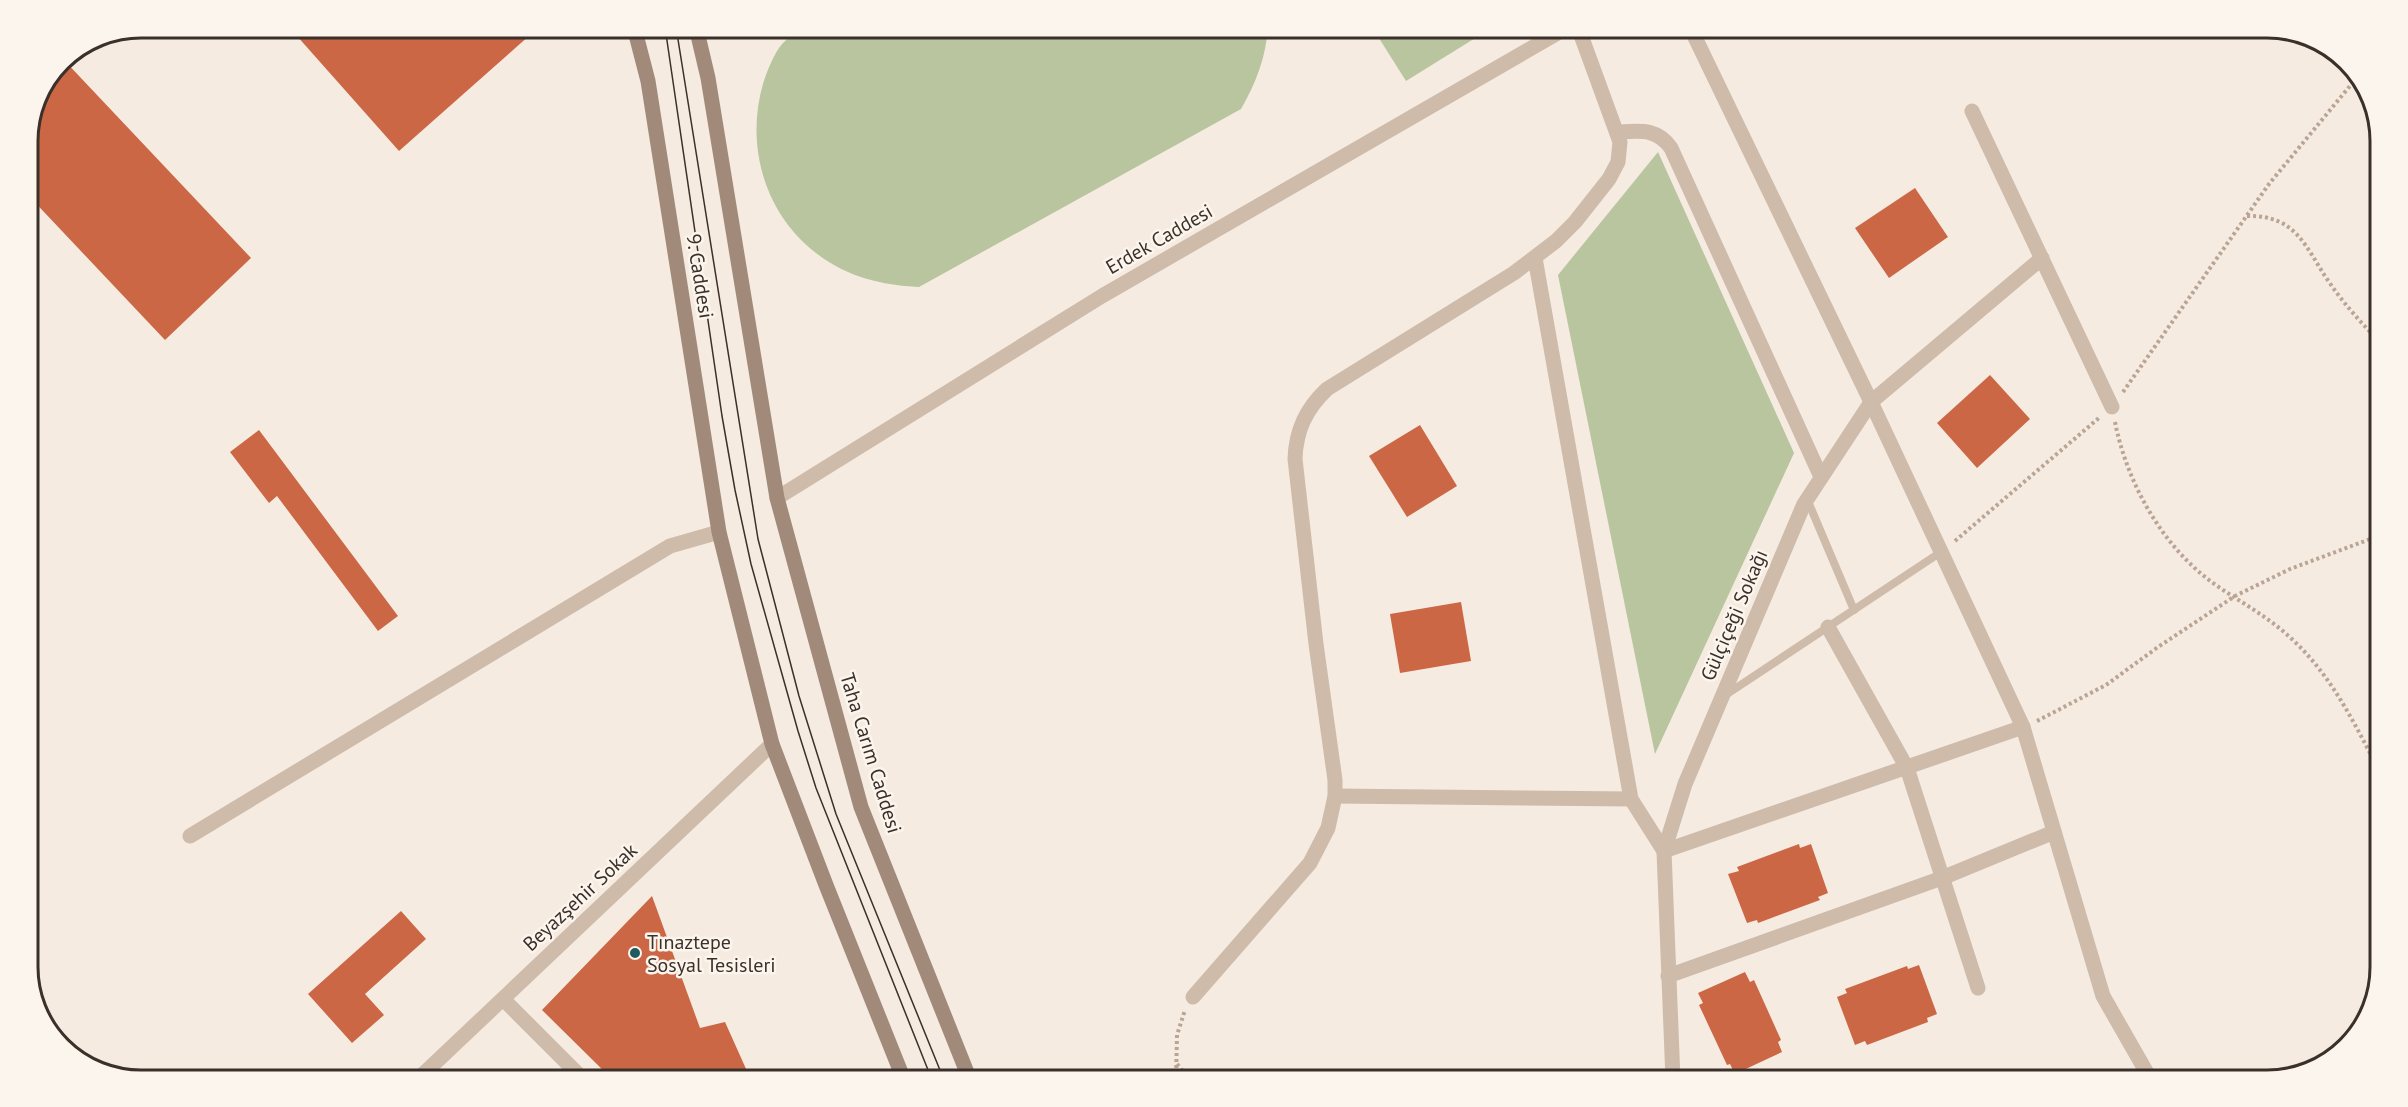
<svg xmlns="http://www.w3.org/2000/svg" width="2408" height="1107" viewBox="0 0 2408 1107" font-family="'PT Sans',sans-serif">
<rect width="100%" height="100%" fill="#f5ebe0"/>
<g fill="#b8c59e">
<path d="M811 27H1268C1266 57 1256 83 1241 109L919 287C881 285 847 277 816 253 765 214 745 146 763 84 767 71 774 53 783 43 789 36 803 32 811 27Z"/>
<polygon points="1372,27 1493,27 1406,81"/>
<polygon points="1658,152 1794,453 1655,754 1558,275"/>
</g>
<g fill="#cc6746">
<polygon points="289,27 539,27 399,151"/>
<polygon points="63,59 251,258 165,340 27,194 27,134"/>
<polygon points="1915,188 1948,237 1889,278 1855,228"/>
<polygon points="1990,375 2030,419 1977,468 1937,423"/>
<polygon points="1420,425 1457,486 1407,517 1369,456"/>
<polygon points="259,430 398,616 378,631 277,496 269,503 230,452"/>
<polygon points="1461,602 1471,661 1400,673 1390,614"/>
<polygon points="1799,844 1800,848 1811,844 1828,893 1818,897 1820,900 1758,923 1757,920 1747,923 1728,874 1739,871 1737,867"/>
<polygon points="652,896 700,1028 725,1022 751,1080 613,1080 542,1010"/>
<polygon points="401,911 426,939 365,994 384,1015 352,1043 308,994"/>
<polygon points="1919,965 1937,1014 1927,1018 1928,1022 1867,1045 1865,1041 1855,1045 1837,997 1847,993 1845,989 1907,966 1908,969"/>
<polygon points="1745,972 1750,982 1754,980 1781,1040 1778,1042 1782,1052 1735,1074 1730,1064 1727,1065 1699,1005 1703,1003 1698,993"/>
</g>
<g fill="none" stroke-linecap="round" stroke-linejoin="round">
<g stroke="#baa594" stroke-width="4" stroke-dasharray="3 3" stroke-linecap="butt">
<path d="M2247 216C2297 215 2305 247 2329 282 2344 304 2362 324 2381 343"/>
<polyline points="2123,392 2269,184 2359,75"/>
<path d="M2115 422C2127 483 2162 546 2213 583 2241 603 2268 616 2294 641 2334 679 2356 727 2381 774"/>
<polyline points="1955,541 2100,417"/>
<polyline points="2037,721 2106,685 2158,647 2235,596 2290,569 2381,535"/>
<polyline points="1177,1064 1190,1080"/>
<polyline points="1176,1080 1177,1035 1185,1010"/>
</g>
<g stroke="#cebbaa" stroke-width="8">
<polyline points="1807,499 1854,610"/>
<polyline points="1724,696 1941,552"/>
</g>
<g stroke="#cebbaa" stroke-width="15">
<polyline points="1690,27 1871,402 2023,727 2103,996 2151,1080"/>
<polyline points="1972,111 2112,407"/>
<path d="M1618 132C1640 131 1657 128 1671 148L1821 477"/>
<polyline points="1535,258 1631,799 1664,851 2023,727"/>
<polyline points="1828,627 1907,768 1978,988"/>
<polyline points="1335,796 1631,799"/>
<polyline points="190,836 670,546 719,532"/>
<polyline points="1668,976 1942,878 2054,832"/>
<path d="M1193 997 1310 863 1328 828 1335 796V780L1316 644 1295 459C1296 430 1306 409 1327 389L1514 273 1556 241 1575 222 1609 179 1618 162 1620 142 1578 27"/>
<polyline points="503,999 584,1080"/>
<polyline points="417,1080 772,744"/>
<polyline points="1673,1080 1664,851 1685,784 1804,504 1871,402 2042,258"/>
</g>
<polyline stroke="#cebbaa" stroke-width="15" points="777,498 1102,296 1568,27"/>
<g stroke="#a28a7b" stroke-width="15">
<polyline points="634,27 648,81 719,532 772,744 826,885 904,1080"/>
<polyline points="696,27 708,78 777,498 861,807 970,1080"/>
</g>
<g stroke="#3b302a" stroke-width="1.5">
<polyline points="665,27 722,416 735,490 751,564 798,731 816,788 932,1080"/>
<polyline points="676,27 758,539 799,696 836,814 944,1080"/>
</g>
</g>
<circle fill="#1d5b60" stroke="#fbf5ed" stroke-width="2" cx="635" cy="953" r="6"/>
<g text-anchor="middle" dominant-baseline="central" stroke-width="5" stroke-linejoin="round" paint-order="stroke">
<g font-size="20" fill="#3b302a" stroke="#fbf5ed">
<text transform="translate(1159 239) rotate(-30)">Erdek Caddesi</text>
<text transform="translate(700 276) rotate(81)">9. Caddesi</text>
<text transform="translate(1734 615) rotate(-67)">Gülçiçeği Sokağı</text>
<text transform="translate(871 753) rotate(73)">Taha Carım Caddesi</text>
<text transform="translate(580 897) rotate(-43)">Beyazşehir Sokak</text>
</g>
<g font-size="20" fill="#3b302a" stroke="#fbf5ed" text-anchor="start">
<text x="647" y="942">Tınaztepe<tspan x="647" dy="23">Sosyal Tesisleri</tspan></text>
</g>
</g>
<path d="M0 0H2408V1107H0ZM141 38H2267A103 103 0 0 1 2370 141V967A103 103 0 0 1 2267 1070H141A103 103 0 0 1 38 967V141A103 103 0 0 1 141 38Z" fill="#fbf5ed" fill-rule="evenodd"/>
<path fill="none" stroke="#3b302a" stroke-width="3" d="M141 38H2267A103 103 0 0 1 2370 141V967A103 103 0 0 1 2267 1070H141A103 103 0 0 1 38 967V141A103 103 0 0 1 141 38Z"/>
</svg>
